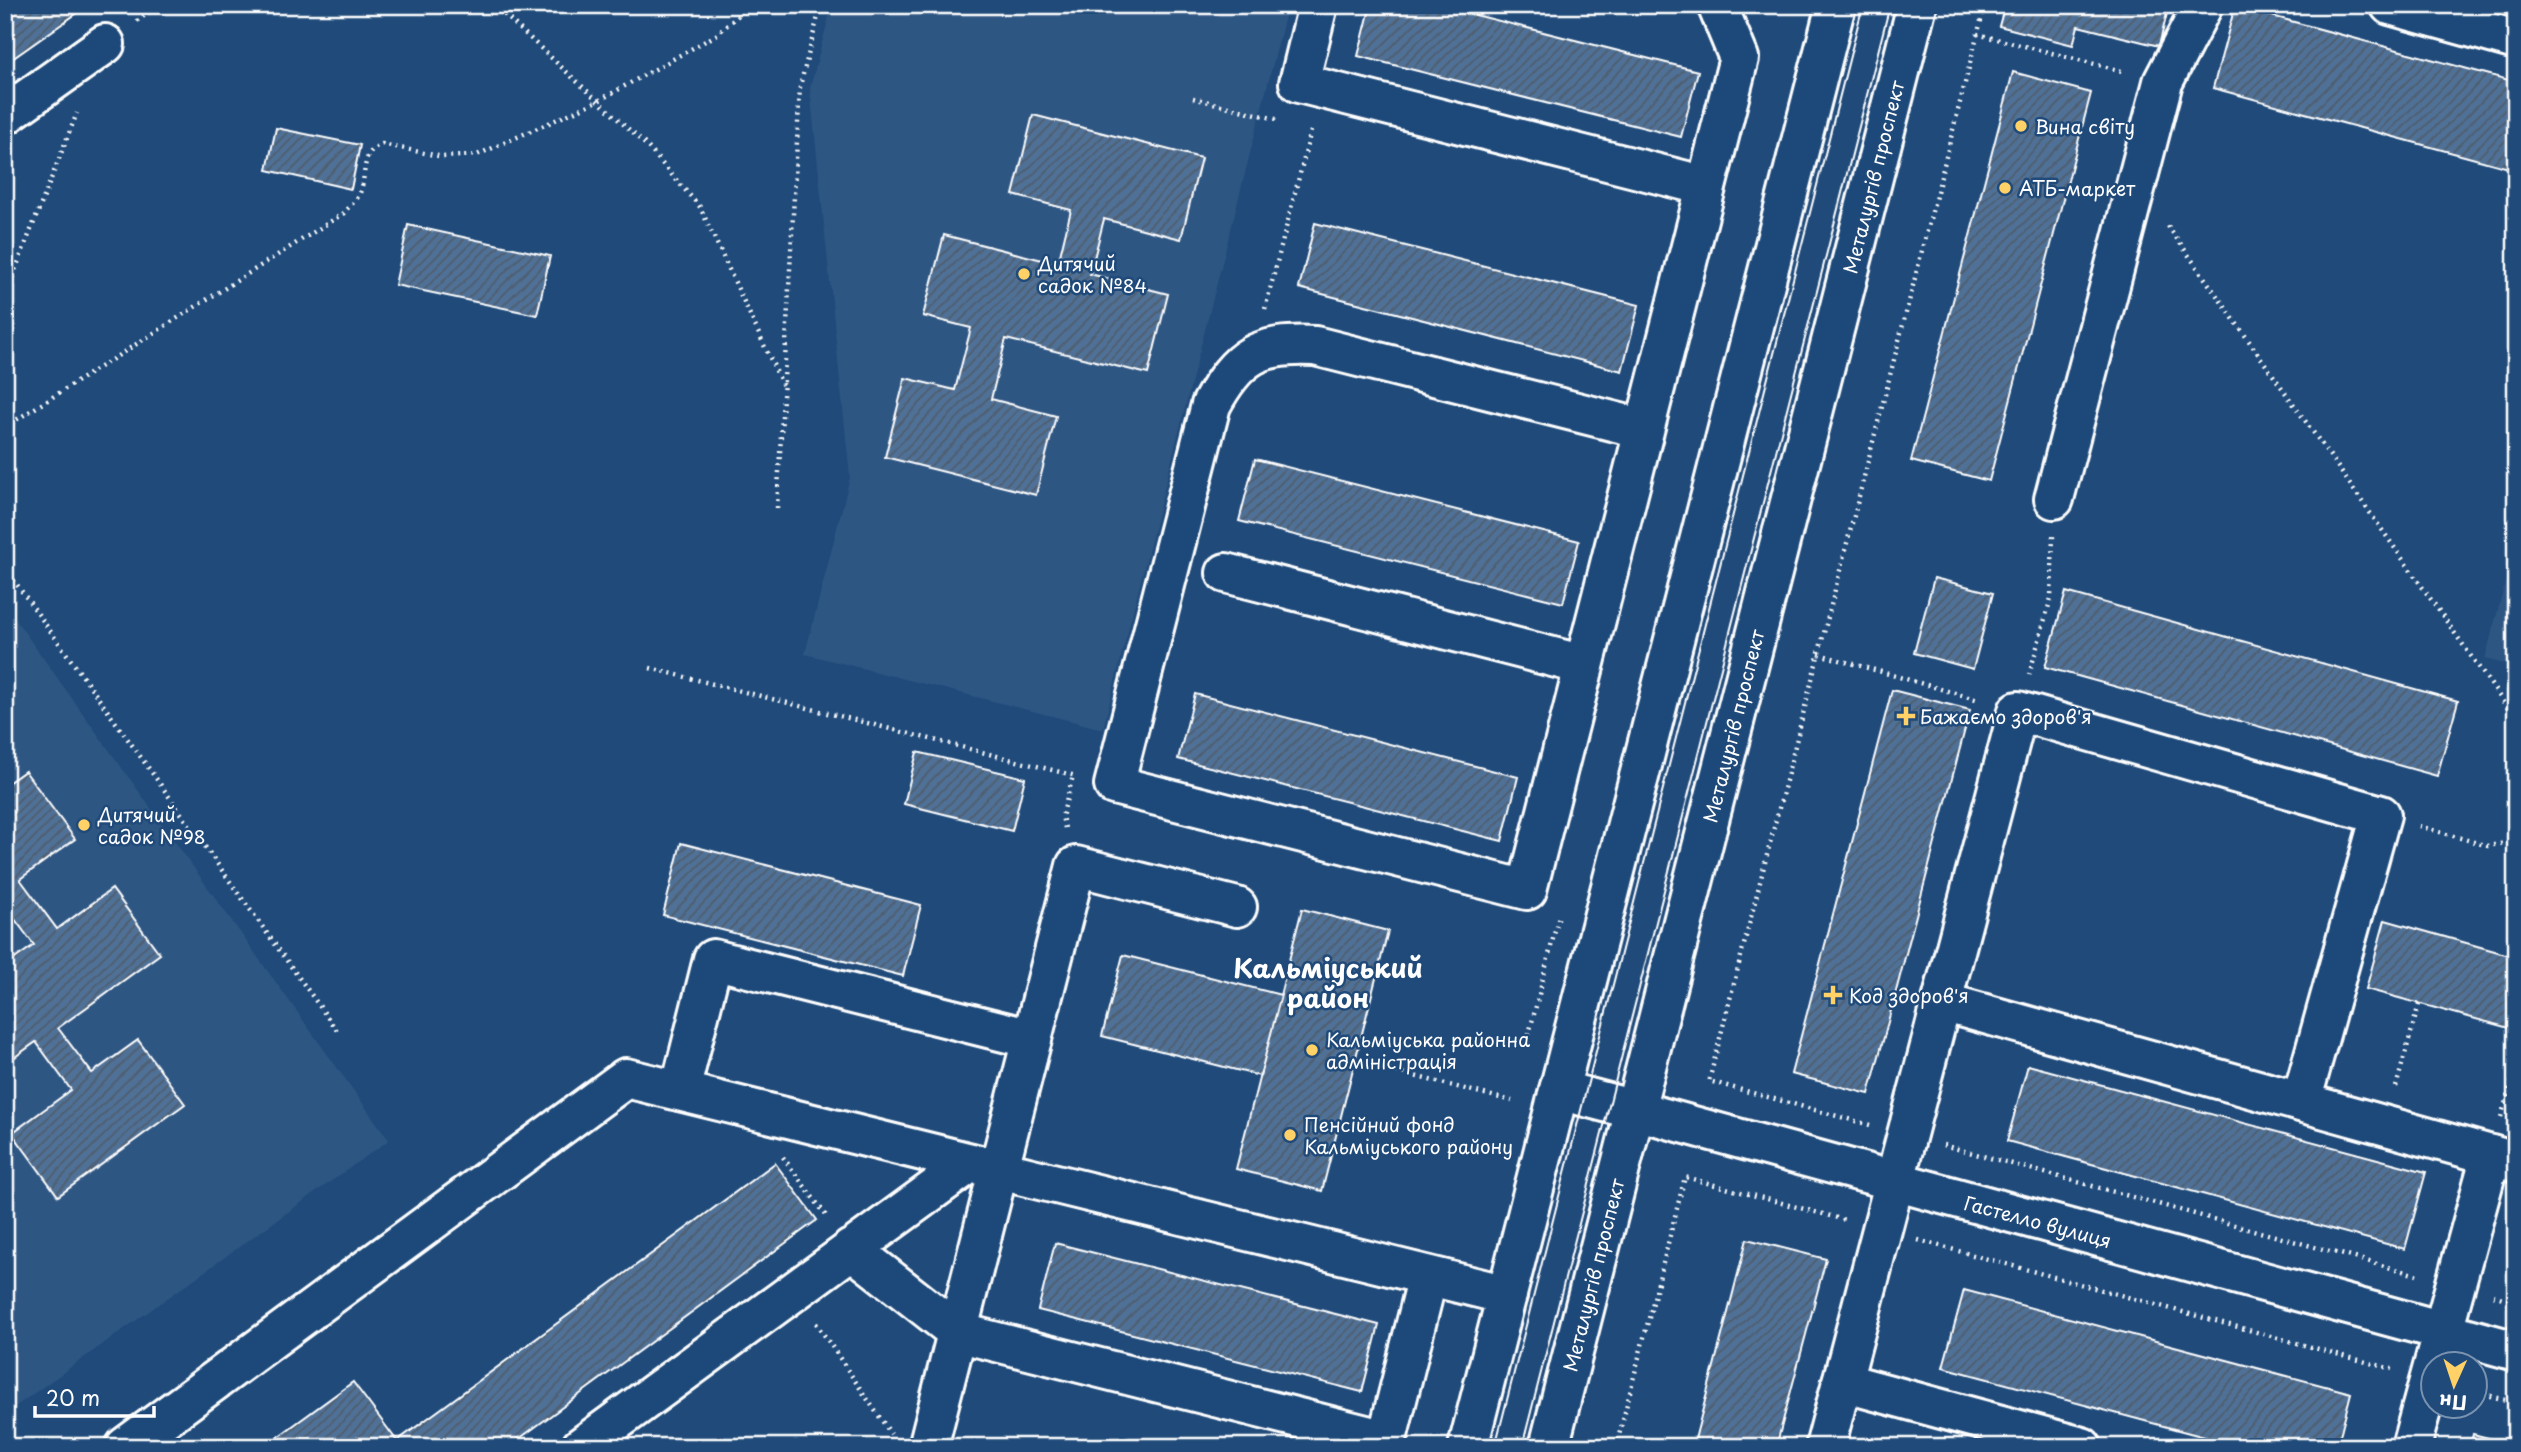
<svg xmlns="http://www.w3.org/2000/svg" width="2521" height="1452" viewBox="0 0 2521 1452" font-family="'Playpen Sans',sans-serif">
<defs>
<pattern id="building-hatch" width="6" height="6" patternUnits="userSpaceOnUse" patternTransform="scale(1.75)"><rect width="6" height="6" fill="#507197"/><path d="M-1 1l2-2M0 6l6-6M5 7l2-2" fill="none" stroke="#4e5b6a"/></pattern>
</defs>
<rect width="100%" height="100%" fill="#1f4a7a"/>
<filter id="ink" filterUnits="userSpaceOnUse"><feTurbulence type="fractalNoise" baseFrequency=".0143" numOctaves="2"/><feDisplacementMap in="SourceGraphic" scale="14" xChannelSelector="R" yChannelSelector="G"/><feConvolveMatrix kernelMatrix="1 2 1 2 8 2 1 2 1" color-interpolation-filters="sRGB"/></filter>
<g filter="url(#ink)">
<g fill="#2e5683">
<polygon points="832,5 1288,5 1103,729 805,654 850,477 810,88"/>
<polygon points="2516,542 2516,667 2485,659"/>
<polygon points="5,605 389,1140 5,1414"/>
</g>
<g fill="url(#building-hatch)" stroke="#fff" stroke-width="2">
<polygon points="5,5 80,5 83,9 5,64"/>
<polygon points="1371,5 1436,5 1698,71 1681,137 1358,56"/>
<polygon points="2005,5 2169,5 2159,46 2078,26 2073,45 1999,26"/>
<polygon points="2235,6 2516,82 2516,170 2213,88"/>
<polygon points="2013,72 2091,93 1989,481 1911,461"/>
<polygon points="1033,115 1201,158 1181,239 1104,219 1090,274 1168,294 1148,374 1006,339 991,399 1056,416 1036,495 885,457 905,378 955,390 971,328 923,316 944,235 1058,264 1071,210 1013,195"/>
<polygon points="276,128 360,145 351,189 267,170"/>
<polygon points="1315,223 1639,305 1622,371 1299,288"/>
<polygon points="408,225 550,256 537,315 395,285"/>
<polygon points="1255,459 1579,541 1563,603 1239,521"/>
<polygon points="1934,578 1993,593 1973,669 1914,653"/>
<polygon points="2066,592 2458,701 2437,776 2045,667"/>
<polygon points="1892,690 1970,710 1869,1094 1791,1074"/>
<polygon points="1195,694 1518,777 1502,841 1178,759"/>
<polygon points="917,752 1025,778 1012,831 904,804"/>
<polygon points="25,771 75,839 20,879 57,929 112,889 160,954 58,1028 92,1073 138,1040 185,1104 58,1196 12,1133 71,1090 36,1042 5,1064 5,966 34,945 5,906 5,785"/>
<polygon points="681,843 921,905 903,976 663,915"/>
<polygon points="1302,909 1388,931 1322,1191 1236,1169"/>
<polygon points="2385,920 2516,957 2516,1030 2366,989"/>
<polygon points="1123,955 1281,995 1260,1076 1102,1036"/>
<polygon points="2028,1065 2426,1172 2405,1249 2007,1141"/>
<polygon points="775,1163 817,1220 508,1447 401,1447 397,1441"/>
<polygon points="1747,1239 1826,1259 1813,1308 1776,1447 1693,1447"/>
<polygon points="1055,1243 1379,1325 1362,1392 1038,1310"/>
<polygon points="1964,1290 2351,1393 2337,1447 2242,1447 1943,1367"/>
<polygon points="353,1382 397,1441 389,1447 264,1447"/>
<polygon points="2473,1434 2516,1445 2516,1447 2470,1447"/>
</g>
<g fill="none" stroke-linecap="round" stroke-linejoin="round">
<defs>
<g id="minor">
<polyline points="1318,5 1299,83 1706,186"/>
<polyline points="2390,5 2516,40"/>
<polyline points="5,115 105,44"/>
<path d="M1644 429 1315 346C1259 343 1238 355 1211 405L1114 785 1527 890 1739 58 1717 5"/>
<polyline points="2054,499 2163,82 2203,5"/>
<polyline points="1226,573 1584,665"/>
<polyline points="1942,1002 2516,1162"/>
<polyline points="680,1091 713,959 1032,1039"/>
<polyline points="1635,1110 2516,1351"/>
<polyline points="851,1249 957,1332 1386,1440"/>
<polyline points="1842,1382 2082,1447"/>
<polyline points="125,1447 626,1078 1507,1295"/>
<polyline points="581,1447 970,1163"/>
<polyline points="928,1447 1076,866 1237,907"/>
<polyline points="1385,1447 1428,1276"/>
<polyline points="1825,1447 2018,711 2381,815 2301,1102"/>
<polyline points="2411,1447 2491,1155"/>
</g>
<g id="major">
<polyline points="1559,1090 1635,1110"/>
<polyline points="1468,1447 1836,5"/>
<polyline points="1549,1447 1917,5"/>
</g>
</defs>
<use href="#minor" stroke="#fff" stroke-width="44"/>
<use href="#major" stroke="#fff" stroke-width="44"/>
<g stroke="#fff" stroke-width="4.5" stroke-dasharray="2 5" stroke-linecap="butt">
<polyline points="494,5 646,145 700,207 783,386"/>
<polyline points="137,21 159,5"/>
<polyline points="1977,34 2126,72"/>
<polyline points="1193,98 1280,120"/>
<polyline points="2168,226 2516,720"/>
<polyline points="5,296 77,113"/>
<polyline points="1265,309 1312,127"/>
<path d="M5 427 344 213C348 207 356 201 359 195 368 176 359 152 382 144L443 157 477 155 598 101 716 35 750 5"/>
<polyline points="777,508 800,86 821,5"/>
<polyline points="5,568 338,1032"/>
<polyline points="1819,654 1979,700"/>
<polyline points="650,668 1076,776"/>
<polyline points="2029,675 2051,598 2053,536"/>
<polyline points="2419,826 2488,846 2516,841"/>
<polyline points="1065,828 1062,817 1073,776"/>
<polyline points="1527,1042 1559,915"/>
<polyline points="1355,1061 1512,1101"/>
<polyline points="2396,1087 2419,1004"/>
<polyline points="2501,1117 2516,1067"/>
<polyline points="1870,1125 1709,1081 1985,5"/>
<polyline points="1943,1145 2417,1275"/>
<polyline points="783,1157 828,1218"/>
<polyline points="1918,1240 2392,1369"/>
<polyline points="2493,1295 2516,1302"/>
<polyline points="816,1323 891,1434"/>
<polyline points="2476,1392 2516,1403"/>
<polyline points="1616,1447 1685,1177 1845,1220"/>
</g>
<use href="#minor" stroke="#1f4a7a" stroke-width="38"/>
<use href="#major" stroke="#1f4a7a" stroke-width="38"/>
<g stroke="#fff" stroke-width="2">
<polyline points="1495,1447 1863,5"/>
<polyline points="1522,1447 1890,5"/>
</g>
</g>
</g>
<g fill="#ffd166" stroke="#1f4a7a" stroke-width="2.5">
<circle cx="2021" cy="126" r="7"/>
<circle cx="2005" cy="188" r="7"/>
<circle cx="1024" cy="274" r="7"/>
<path d="M1902.5 705.5h7v7h7v7h-7v7h-7v-7h-7v-7h7z"/>
<circle cx="84" cy="825" r="7"/>
<path d="M1829.5 984.5h7v7h7v7h-7v7h-7v-7h-7v-7h7z"/>
<circle cx="1312" cy="1050" r="7"/>
<circle cx="1290" cy="1135" r="7"/>
</g>
<g text-anchor="middle" dominant-baseline="central" stroke-width="5" stroke-linejoin="round" paint-order="stroke">
<g font-size="19" fill="#fff" stroke="#1f4a7a" text-anchor="start">
<text x="2035" y="126">Вина світу</text>
<text x="2019" y="188">АТБ-маркет</text>
<text x="1038" y="263">Дитячий<tspan x="1038" dy="22">садок №84</tspan></text>
<text x="1920" y="716">Бажаємо здоров'я</text>
<text x="98" y="814">Дитячий<tspan x="98" dy="22">садок №98</tspan></text>
<text x="1849" y="995">Код здоров'я</text>
<text x="1326" y="1039">Кальміуська районна<tspan x="1326" dy="22">адміністрація</tspan></text>
<text x="1304" y="1124">Пенсійний фонд<tspan x="1304" dy="22">Кальміуського району</tspan></text>
</g>
<g font-size="19" fill="#fff" stroke="#1f4a7a">
<text transform="translate(1873 177) rotate(-76)">Металургів проспект</text>
<text transform="translate(1733 726) rotate(-76)">Металургів проспект</text>
<text transform="translate(2038 1221) rotate(15)">Гастелло вулиця</text>
<text transform="translate(1593 1275) rotate(-76)">Металургів проспект</text>
</g>
<g font-size="26" font-weight="bold" fill="#fff" stroke="#1f4a7a">
<text x="1328" y="967">Кальміуський<tspan x="1328" dy="30">район</tspan></text>
</g>
</g>
<rect width="2521" height="1452" fill="none" stroke="#1f4a7a" stroke-width="28"/>
<rect x="14" y="14" width="2493" height="1424" fill="none" stroke="#fff" stroke-width="2.5" filter="url(#ink)"/>
<g transform="translate(2454 1385) rotate(183)"><circle r="33" fill="#1f4a7a" stroke="#7992af" stroke-width="2"/>
<path d="M0-5L12 26L0 18L-12 26Z" fill="#ffd166"/>
<text y="-10" font-size="19" font-weight="bold" text-anchor="middle" fill="#ffffff">Пн</text>
</g>
<path d="M35 1406v10h119v-10" fill="none" stroke="#ffffff" stroke-width="3.5"/>
<text x="46" y="1406" font-size="21" fill="#ffffff" stroke="#1f4a7a" stroke-width="5" paint-order="stroke">20 m</text>
</svg>
